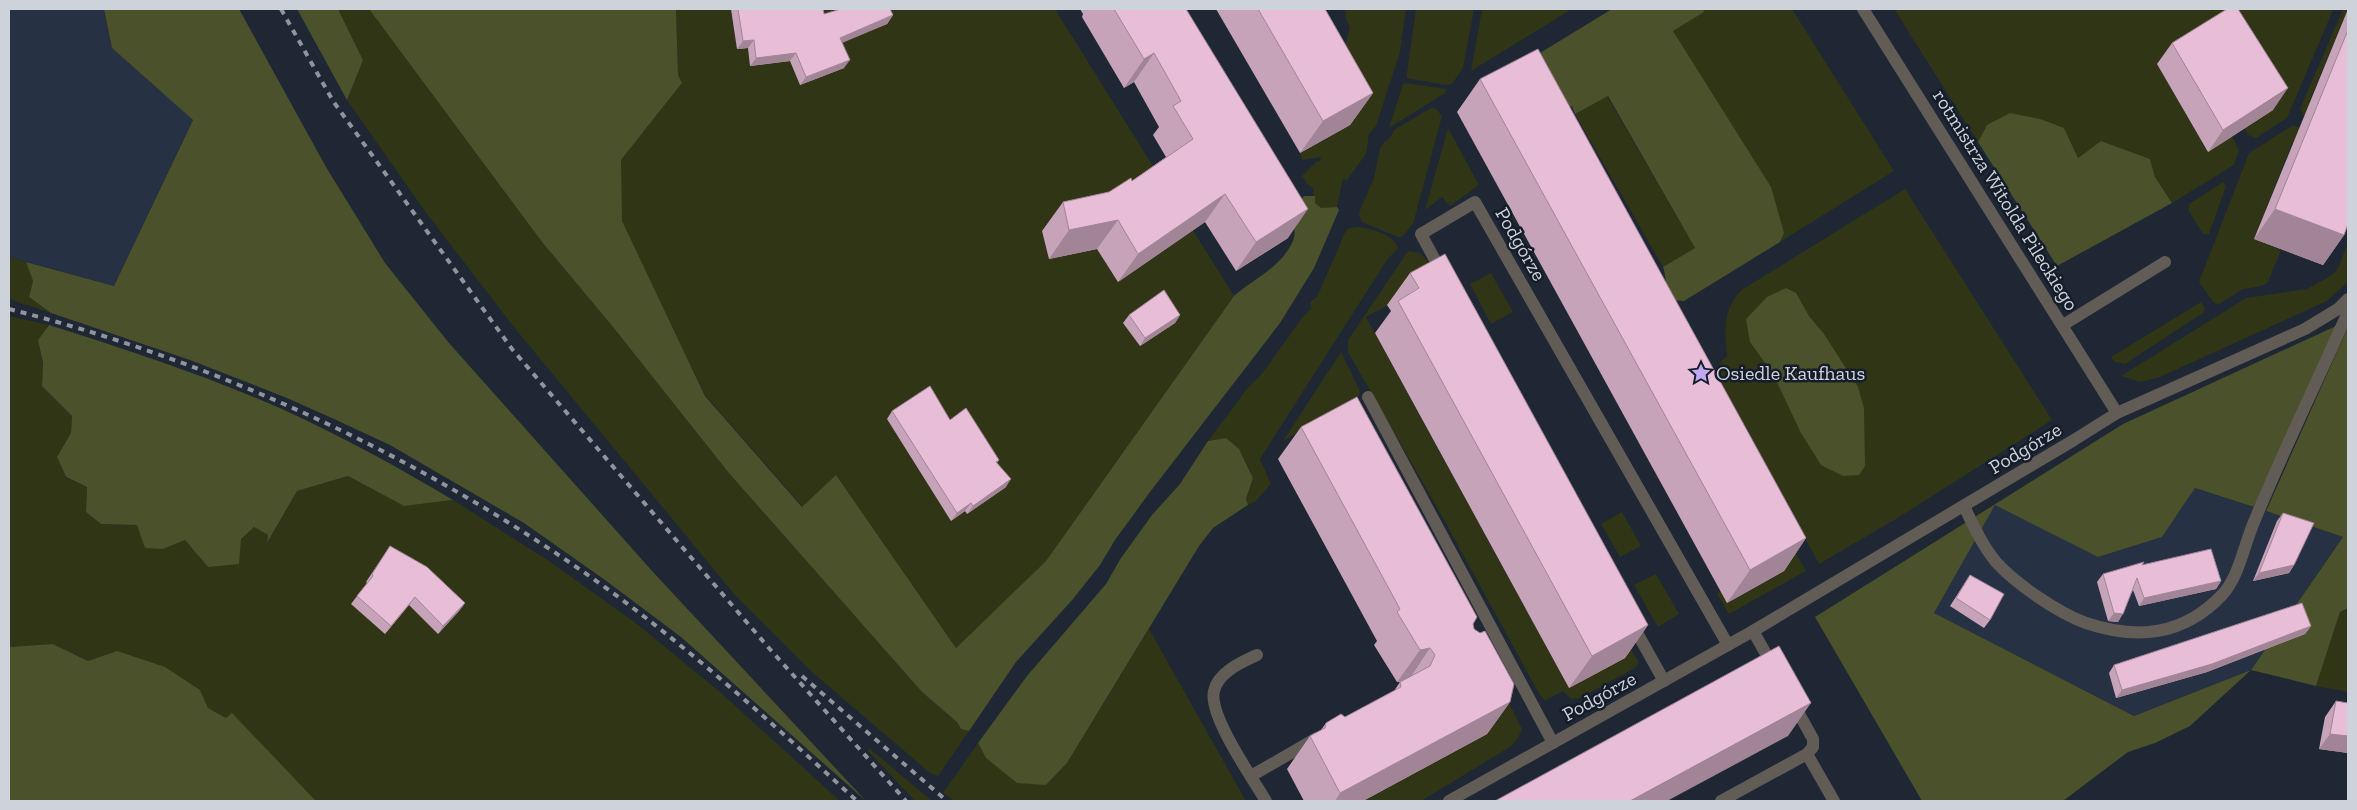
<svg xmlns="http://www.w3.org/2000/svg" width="2357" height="810" viewBox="0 0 2357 810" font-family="'Zilla Slab',serif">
<rect width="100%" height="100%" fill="#1f2634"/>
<g fill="#273144">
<polygon points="9,9 104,9 112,48 193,119 114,286 9,257"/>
<polygon points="2195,488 2343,537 2251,670 2134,716 1934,613 1995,504 2098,557 2162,537"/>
</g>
<g fill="#303516">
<polygon points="338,9 369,9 542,242 613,327 728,472 922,692 957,722 961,729 969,731 938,776 930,773 812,672 735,595 513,326 424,210 347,100 363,60"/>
<polygon points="676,9 1055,9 1234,296 1046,561 956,648 836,475 803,507 705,395 621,221 621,160 682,83 678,75"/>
<polygon points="1345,9 1406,9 1400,52 1376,126 1369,134 1366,154 1347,180 1343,179 1337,207 1321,209 1315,203 1313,188 1307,184 1302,176 1316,162 1320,161 1321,157 1302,160 1300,153 1350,125 1345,46 1350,27 1346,20"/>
<path d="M1416 9H1474L1463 68 1452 84 1445 85 1407 78C1406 75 1415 18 1416 9Z"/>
<polygon points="1482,9 1572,9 1471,71"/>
<polygon points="1703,9 1792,9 1894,171 1780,242 1784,233 1673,31 1703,12"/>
<polygon points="1894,9 2333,9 2333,10 2287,118 2256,138 2248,135 2244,128 2157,64 2208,152 2232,136 2239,150 2234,165 2172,203 2155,177 2150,159 2101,141 2078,158 2064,128 1987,125 1978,142"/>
<polygon points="2343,9 2348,9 2309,102 2336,114 2305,118 2300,109"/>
<polygon points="1407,83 1446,89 1445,93 1389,128 1403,84"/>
<polygon points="1607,96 1695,248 1663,267 1575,114"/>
<polygon points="1431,108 1436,109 1442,116 1413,224 1402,237 1398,237 1362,222 1359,215 1360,210 1374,178 1380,148 1384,142 1390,138 1394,130"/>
<polygon points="2293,125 2319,136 2320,154 2292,143 2254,239 2281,250 2268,282 2262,286 2243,289 2219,304 2214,303 2199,282 2249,153"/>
<polygon points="1448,128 1479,185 1450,206 1442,197 1425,210"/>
<polygon points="2223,182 2226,186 2209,234 2203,234 2189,211 2189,204"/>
<path d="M1905 189 2052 420 1896 519 1819 564 1716 372 1722 360 1727 356C1724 331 1723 306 1743 289Z"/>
<path d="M1357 227C1369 228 1394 234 1398 248L1387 260 1260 459 1271 484 1255 502 1248 505 1246 499 1253 478C1245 457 1234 436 1208 441L1249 386 1261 375 1305 314 1311 309 1310 302 1317 297 1344 235 1347 229Z"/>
<polygon points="2348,243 2348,282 2327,301 2160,377 2140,382 2121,376 2246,298 2307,289 2329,277 2337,270"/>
<polygon points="1408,251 1420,253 1431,265 1422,287 1366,317 1569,688 1625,658 1621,632 1638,661 1637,666 1633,669 1580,698 1571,699 1563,691 1545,701 1538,692 1442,516 1348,352 1348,340"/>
<polygon points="9,257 26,262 33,281 29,297 51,313 9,299"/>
<polygon points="1491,273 1513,312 1491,324 1470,284"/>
<polygon points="2201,302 2205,308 2203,313 2195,318 2125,364 2114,362 2111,357"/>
<polygon points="9,316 49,325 38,340 43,364 42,386 72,416 71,433 57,457 66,478 87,487 86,512 101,524 137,525 163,549 185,540 208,567 254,527 268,535 268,542 297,491 348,476 404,506 453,500 552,563 637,624 719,691 840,801 316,801 232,714 226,718 208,708 200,690 117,651 89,661 53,644 9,647"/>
<polygon points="1341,352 1359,389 1360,393 1357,399 1283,441"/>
<polygon points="1622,512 1641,546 1620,557 1601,524"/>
<polygon points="1787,537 1806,571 1729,614 1717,594 1721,591 1728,603 1783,571"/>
<polygon points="1656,574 1679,614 1658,627 1634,585"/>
<polygon points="2348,608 2348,692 2316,686 2340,612"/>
<polygon points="1149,629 1246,801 954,801 943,793 978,743 986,758 1046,785 1067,763"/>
<polygon points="1493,670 1522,729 1518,738 1510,747 1421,801 1362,801"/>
<polygon points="869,748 932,801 915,801 868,751"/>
</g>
<g fill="#4b512a">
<polygon points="104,9 239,9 326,167 385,263 449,343 653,572 866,801 681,637 605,580 524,523 390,445 334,419 287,398 190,360 51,313 29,297 33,281 26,262 114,286 193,120 112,48"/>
<polygon points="297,9 338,9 363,60 347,100"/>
<path d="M369 9H676L678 75 682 83 621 160 622 221 705 396 802 507 836 475 956 648 1046 561 1234 296C1253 279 1278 269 1291 245 1302 226 1282 220 1304 196H1315V203L1321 208 1337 207 1339 210 1314 268 1280 323 1150 492 1115 540 1100 565 1073 599 1016 662 969 731 961 729 957 722 922 692 728 472 613 327 542 242Z"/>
<path d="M1612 9H1703L1704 12 1673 31 1771 187 1784 233 1780 242 1684 301 1670 300C1665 289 1667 279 1663 267L1695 248 1608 96 1575 114 1572 106 1565 109 1535 56Z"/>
<polygon points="2010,113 2040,119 2064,128 2078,158 2101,141 2150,159 2155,177 2172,203 2057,266 1978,142 1987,125"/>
<polygon points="1786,288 1796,293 1809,316 1824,334 1858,387 1864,408 1865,466 1859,475 1843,476 1821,465 1801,433 1773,374 1750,342 1746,319 1767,297"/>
<path d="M49 325C128 350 207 376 282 409 341 436 398 467 453 500L404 506 348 476 297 491 267 543 268 535 254 527 241 539 239 564 208 567 185 540 163 549 145 548 137 525 101 524 86 512 87 487 66 477 57 457 71 433 72 416 42 386 43 363 38 340Z"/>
<polygon points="2336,326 2254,507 2195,488 2162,537 2098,557 1995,505 1934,613 2134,716 2251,670 2343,537 2266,511 2348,327 2348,608 2340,612 2316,686 2251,670 2190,726 2155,743 2128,752 2063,801 1922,801 1815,617 2123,424"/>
<polygon points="1226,438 1239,449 1253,478 1246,499 1248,505 1213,528 1199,546 1067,763 1046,785 1017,783 986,758 978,743 1027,676 1106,584 1121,558 1152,515 1180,484 1208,441"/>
<polygon points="53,644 88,661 117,651 165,667 200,690 208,708 226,718 232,713 316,801 9,801 9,647"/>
</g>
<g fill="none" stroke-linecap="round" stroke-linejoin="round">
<g stroke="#625c56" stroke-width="12">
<polyline points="2063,325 2165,262"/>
<path d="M1964 506C1973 525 1982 545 1996 562 2016 584 2058 613 2086 623 2137 640 2183 636 2222 595 2239 577 2244 545 2254 522 2283 451 2317 382 2348 312"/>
<polyline points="1753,631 1774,668"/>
<polyline points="1807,754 1834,801"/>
<polyline points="1721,801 1807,754 1813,747 1813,739 1793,703"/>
</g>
<g stroke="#625c56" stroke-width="12">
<polyline points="1863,9 2117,413"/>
<polyline points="1442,273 1421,234 1475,202 1728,645"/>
<polyline points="1368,397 1553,743"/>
<polyline points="1631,622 1664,681"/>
<path d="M1257 655C1242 662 1218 672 1214 691 1208 715 1253 779 1266 801"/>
<polyline points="1251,776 1317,738"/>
<polyline points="1449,801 1753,631 2074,440 2117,413 2305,329 2338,309 2348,299"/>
</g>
<g stroke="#8f949f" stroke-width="4" stroke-dasharray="6 6" stroke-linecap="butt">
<polyline points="281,9 333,101 512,349 768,647 906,801"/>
<path d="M9 309C221 363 424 458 602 585 692 650 775 726 857 801"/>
<polyline points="802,676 947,801"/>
</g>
</g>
<g fill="#c7a3ba">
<polygon points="731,9 823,9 824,14 893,15 887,24 842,42 844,68 800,85 790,61 750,66 748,48 737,49"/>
<polygon points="1080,9 1186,9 1288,238 1236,271 1205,222 1118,282 1097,249 1049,259 1042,231 1063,202 1109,192 1132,181 1166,157 1153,135 1159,127 1134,82 1124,88 1082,17 1083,14"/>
<polygon points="1216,9 1325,9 1373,93 1350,125 1300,153"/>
<polygon points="2348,9 2348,224 2344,235 2323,265 2254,239"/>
<polygon points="2172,43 2273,110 2208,152 2157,64"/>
<polygon points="1480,79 1806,538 1784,571 1727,603 1457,112"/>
<polygon points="1410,273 1648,625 1625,658 1569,688 1375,333 1391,311 1387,305"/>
<polygon points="1129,315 1180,315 1175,323 1140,346 1123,323"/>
<polygon points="892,411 950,420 999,460 997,463 1006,487 967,514 965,511 951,521 887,419"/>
<polygon points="1301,427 1473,624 1474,629 1510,702 1487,734 1363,801 1304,801 1287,769 1310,736 1321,730 1326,723 1345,717 1394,691 1400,682 1397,682 1374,645 1377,641 1278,459"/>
<polygon points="2283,513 2294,565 2289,573 2253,581 2277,521"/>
<polygon points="390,546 465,603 459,611 438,634 409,605 385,634 351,604 367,583 366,582"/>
<polygon points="2142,565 2221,581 2216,589 2139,606 2133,590 2118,622 2108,621 2097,582 2103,574"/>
<polygon points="1970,575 1990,620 1984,628 1950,606"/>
<polygon points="2311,626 2305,634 2207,672 2116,698 2109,673 2114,665"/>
<polygon points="2336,701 2348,753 2319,749 2325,717"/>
</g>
<g fill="#a28497">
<polygon points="893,15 887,24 835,46 840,38"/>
<polygon points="754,40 748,48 737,49 743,41"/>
<polygon points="796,53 790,61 750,66 756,58"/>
<polygon points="1154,53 1134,82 1124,88 1144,59"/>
<polygon points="850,60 844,68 800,85 806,77"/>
<polygon points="2288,88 2273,110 2208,152 2223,130"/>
<polygon points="1373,93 1350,125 1300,153 1323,121"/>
<polygon points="1225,194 1205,222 1118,282 1138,254"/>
<polygon points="1308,209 1288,238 1236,271 1256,242"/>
<polygon points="2275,209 2344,235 2323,265 2254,239"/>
<polygon points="1118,220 1097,249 1049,259 1069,230"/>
<polygon points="1180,315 1175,323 1140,346 1145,338"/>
<polygon points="1011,479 1006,487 967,514 973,506"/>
<polygon points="971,503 965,511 951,521 957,513"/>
<polygon points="1806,538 1784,571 1727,603 1750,570"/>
<polygon points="2294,565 2289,573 2253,581 2259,573"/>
<polygon points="2221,581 2216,589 2139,606 2144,598"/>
<polygon points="415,597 409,605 385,634 391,626"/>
<polygon points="465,603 459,611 438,634 443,626"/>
<polygon points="2114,613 2123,614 2118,622 2108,621"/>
<polygon points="1648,625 1625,658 1569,688 1592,656"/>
<polygon points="2311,626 2305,634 2207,672 2116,698 2122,690"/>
<polygon points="1430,648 1408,681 1397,682 1420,650"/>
<polygon points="1510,702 1487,734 1363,801 1335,801 1340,793"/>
<polygon points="1811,703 1788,736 1667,801 1630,801"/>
<polygon points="2330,734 2348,736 2348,753 2319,749"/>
</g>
<g fill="#e7bdd8" stroke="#a28497">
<polygon points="738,9 823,9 824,14 841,9 890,9 893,15 840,38 850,60 806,77 796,53 756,58 754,40 743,41"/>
<polygon points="1114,9 1186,9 1308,209 1256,242 1225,194 1138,254 1118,220 1069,230 1063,202 1109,192 1131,178 1132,181 1193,139 1173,106 1181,101 1154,53 1144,59"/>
<polygon points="1258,9 1325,9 1373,93 1323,121"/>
<polygon points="2227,9 2238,9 2288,88 2223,130 2172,43"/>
<polygon points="2348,30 2348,224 2344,235 2275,209"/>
<polygon points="1538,49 1806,538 1750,570 1480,79"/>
<polygon points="1445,254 1648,625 1592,656 1398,301 1419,288 1410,273"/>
<polygon points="1164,290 1180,315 1145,338 1129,315"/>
<polygon points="930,386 950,420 966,408 999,460 996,462 1011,479 973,506 971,503 957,513 892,411"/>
<polygon points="1357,397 1477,617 1473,624 1474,629 1480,633 1485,631 1514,684 1510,702 1340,793 1310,736 1325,728 1326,723 1341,714 1345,717 1401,687 1400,682 1430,666 1435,655 1430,648 1420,650 1397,612 1400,609 1301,427"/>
<polygon points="2283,513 2314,523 2294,565 2259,573"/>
<polygon points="390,546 427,567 465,603 443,626 415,597 391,626 357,596 373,576 372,574"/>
<polygon points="2211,549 2221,581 2144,598 2137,578 2123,614 2114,613 2103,574 2144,562 2142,565"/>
<polygon points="1970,575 2004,594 1990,620 1956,598"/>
<polygon points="2302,603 2311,626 2212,664 2122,690 2114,665"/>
<polygon points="1779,646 1811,703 1630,801 1495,801"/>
<polygon points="2336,701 2348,703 2348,736 2330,734"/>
</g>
<defs>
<symbol id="sight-bare" viewBox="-9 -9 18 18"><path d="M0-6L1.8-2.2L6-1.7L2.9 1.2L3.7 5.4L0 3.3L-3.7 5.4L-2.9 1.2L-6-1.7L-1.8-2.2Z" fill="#c0a8f3" stroke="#161d2a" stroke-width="2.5" paint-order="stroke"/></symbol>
</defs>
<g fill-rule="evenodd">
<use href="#sight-bare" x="1687" y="359" width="28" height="28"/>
</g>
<g text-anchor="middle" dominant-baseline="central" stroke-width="5" stroke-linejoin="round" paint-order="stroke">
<g font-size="20" fill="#cdd2db" stroke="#161d2a">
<text transform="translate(2006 200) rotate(58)">rotmistrza Witolda Pileckiego</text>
<text transform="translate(1521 244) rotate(60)">Podgórze</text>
<text transform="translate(2025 448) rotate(-31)">Podgórze</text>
<text transform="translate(1599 696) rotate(-29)">Podgórze</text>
</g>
<g font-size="20" fill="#cdd2db" stroke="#161d2a" text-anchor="start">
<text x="1716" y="373">Osiedle Kaufhaus</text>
</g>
</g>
<rect width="2357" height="810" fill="none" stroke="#cdd2db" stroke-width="20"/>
</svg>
